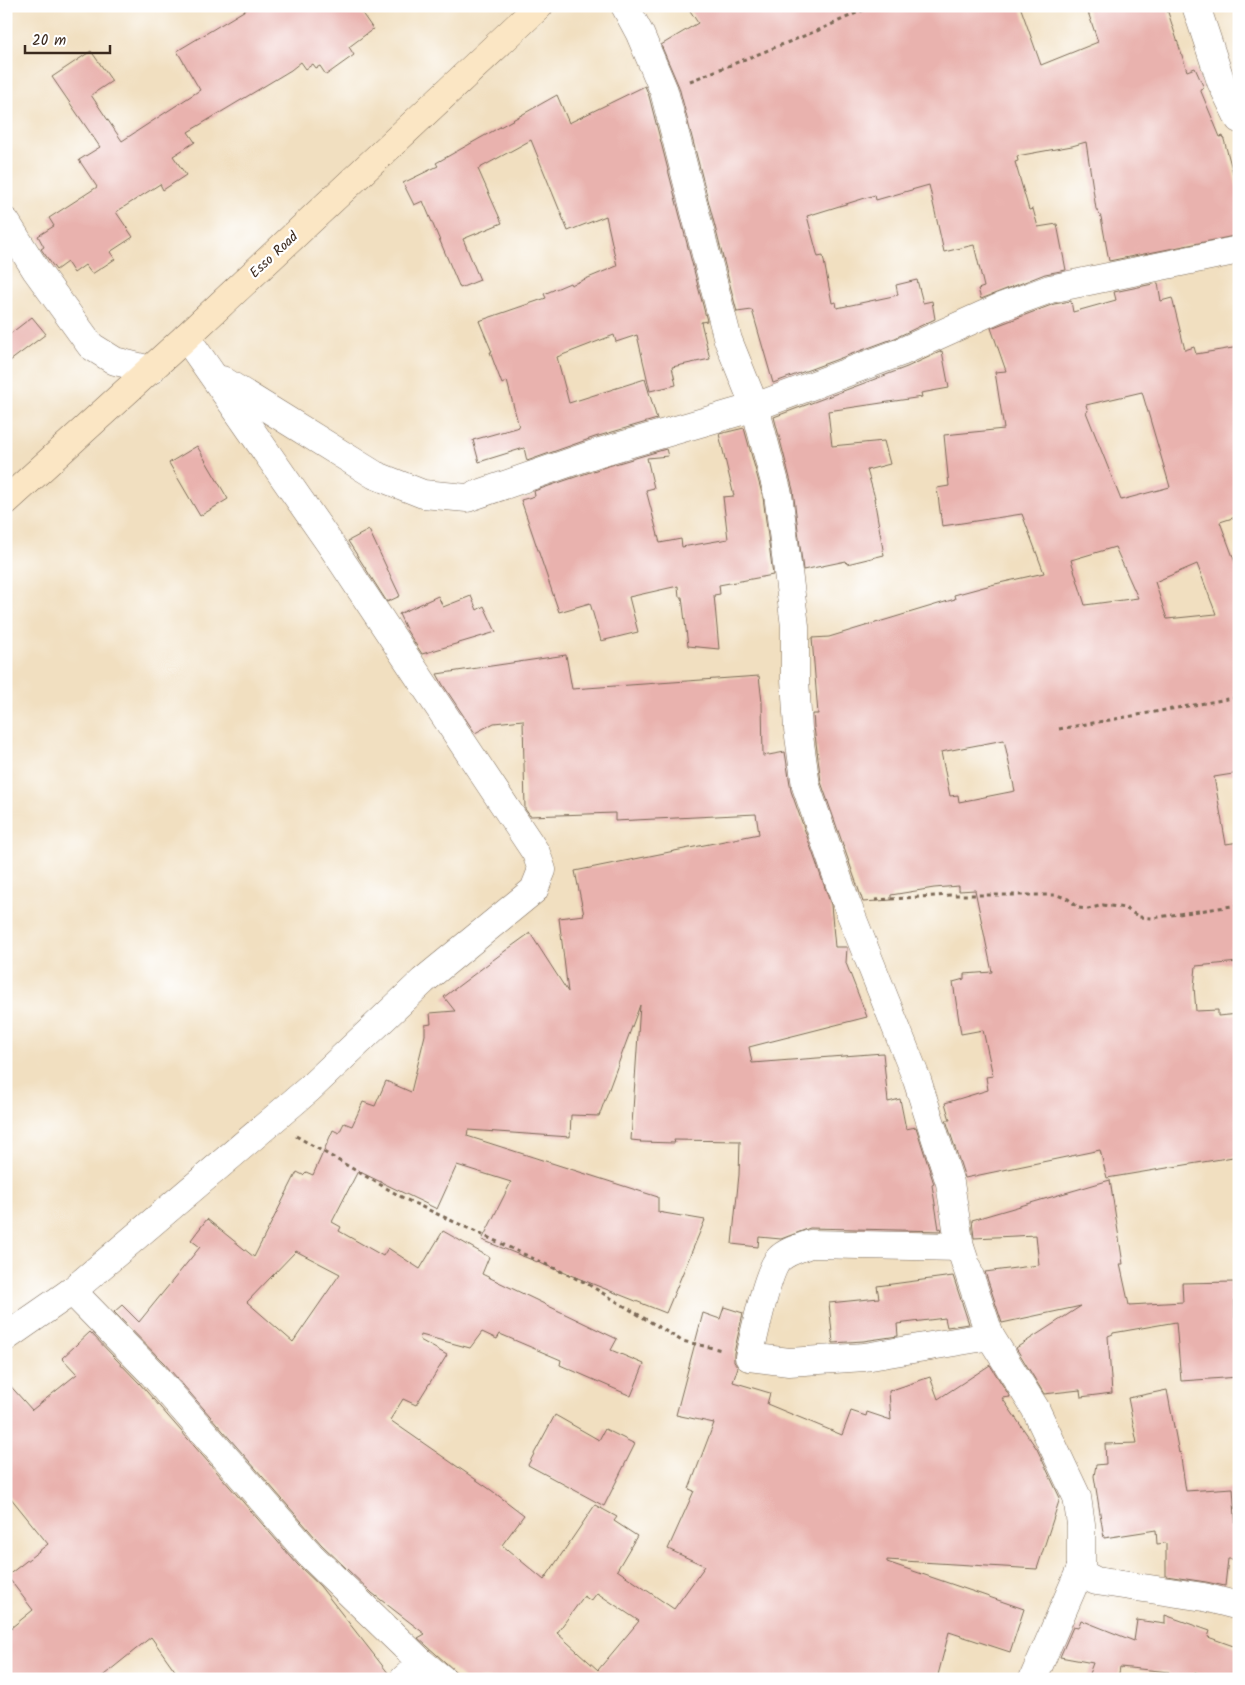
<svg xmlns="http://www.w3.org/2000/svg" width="1245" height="1685" viewBox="0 0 1245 1685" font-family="Kalam,sans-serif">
<rect width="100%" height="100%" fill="#fff"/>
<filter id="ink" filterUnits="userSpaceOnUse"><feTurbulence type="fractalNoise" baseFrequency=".02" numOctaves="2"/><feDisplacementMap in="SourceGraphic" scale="10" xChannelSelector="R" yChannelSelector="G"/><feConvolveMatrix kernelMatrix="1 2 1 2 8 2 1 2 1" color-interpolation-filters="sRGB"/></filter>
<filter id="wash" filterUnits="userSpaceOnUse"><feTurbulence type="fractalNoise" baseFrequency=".0096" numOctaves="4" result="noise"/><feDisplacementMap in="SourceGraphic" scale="20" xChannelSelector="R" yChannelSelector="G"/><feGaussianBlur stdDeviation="1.12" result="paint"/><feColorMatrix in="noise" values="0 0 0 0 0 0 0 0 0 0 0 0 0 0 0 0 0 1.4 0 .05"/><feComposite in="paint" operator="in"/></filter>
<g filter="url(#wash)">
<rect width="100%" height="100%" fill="#f1dfc0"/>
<g id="blocks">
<g fill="#e9b2ae" fill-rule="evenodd">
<polygon points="252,6 357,6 373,29 349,47 354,55 326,75 320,66 316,68 313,64 306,69 301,62 291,70 188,132 195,142 173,156 186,175 163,190 160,184 116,212 133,237 110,252 115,259 92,274 85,265 74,273 67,262 56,270 41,249 44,247 38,236 54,226 49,218 97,187 79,160 100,147 52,77 91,51 112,81 91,95 122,141 200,90 177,51"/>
<polygon points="687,6 1020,6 1041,65 1098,42 1086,6 1166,6 1187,71 1195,68 1204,88 1200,89 1220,137 1223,136 1239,195 1239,235 1109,261 1101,217 1096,209 1086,142 1072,146 1017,156 1018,161 1015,162 1029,210 1033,209 1038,227 1057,224 1066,270 1045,274 981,299 978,289 984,287 974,245 944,252 929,185 876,200 875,195 807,216 818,257 823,256 832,303 836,302 837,308 898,295 896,285 917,280 923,303 932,301 935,319 895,338 773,383 752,310 737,312 679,87 661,45 698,23"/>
<polygon points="645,86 649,96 707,321 701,322 710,359 672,367 676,385 650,391 637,335 616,342 614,335 557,357 569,403 645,379 657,419 595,437 527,461 524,448 479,462 473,440 519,427 507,381 502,384 490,352 492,352 479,321 546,298 544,294 570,283 571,285 617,266 606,216 568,231 531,140 478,169 502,223 463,239 480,280 460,288 423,201 414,205 403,183 438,166 436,163 557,95 569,123"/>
<path d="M1158 283 1161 301 1172 298 1185 350 1194 347 1196 354 1239 347V516L1220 522 1239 573V773L1214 777 1226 844 1239 842V962L1196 966 1194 987 1196 1011 1218 1010V1016L1239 1014V1156L1107 1178 1100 1150 965 1178 946 1120H950L945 1103 988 1090 986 1077 993 1076 983 1030 961 1034 953 982 964 979V974L992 972 975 890 959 891V886L934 888 891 895V900L863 902 821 782 814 727 813 714H818L812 638 829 637 955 599 954 595 995 584 1044 573 1022 514 942 526 937 488 949 486 944 435 1004 429 995 372 1006 371 991 328 1054 304 1071 301 1073 312 1116 300 1114 292ZM1142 392 1170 487 1121 500 1086 412 1088 411 1086 405ZM1115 547 1138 598 1085 605 1071 560ZM1197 564 1216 614 1167 619 1155 582ZM1004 740 1015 791 959 802 958 795 950 796 941 752Z"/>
<polygon points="32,317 46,334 6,364 6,337"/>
<polygon points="942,351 949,388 921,393 922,397 828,411 832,446 884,441 890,464 867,470 875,498 874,498 884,555 847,564 846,561 803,570 793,490 774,417 907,367"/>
<polygon points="744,428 763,497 773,575 719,585 720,594 714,595 719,649 688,646 682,597 679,597 678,586 629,597 638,632 601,641 590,603 559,612 521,500 535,496 534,491 605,467 666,449 668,456 647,458 654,488 646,490 660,543 681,539 682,547 728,539 723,497 734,496 719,434"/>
<polygon points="197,446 228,499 200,516 169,463"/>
<polygon points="369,530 400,596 387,602 348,541"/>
<polygon points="438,596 443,607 471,596 477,610 484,606 496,632 422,654 407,631 399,614"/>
<path d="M566 655 572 689 759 676 762 702 763 756 785 752 791 791 831 905 835 947H847L846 963 867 1017 749 1047 752 1063 883 1053 888 1102 900 1099 906 1129 916 1127 934 1184 932 1185 939 1229 941 1228 942 1231 810 1228 781 1239 759 1237 758 1247 732 1244 739 1175 740 1141 674 1140 675 1143 640 1142 641 1141 631 1140 640 1005 599 1116 571 1115 570 1137 468 1130 467 1136 658 1197V1212L705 1220 666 1313 482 1240 511 1182 457 1165 437 1209 358 1171 332 1222 341 1227 339 1231 383 1256 388 1248 420 1269 443 1231 489 1257 482 1274 617 1339 611 1350 644 1364 631 1396 560 1365 561 1360 500 1334 497 1339 482 1332 470 1348 421 1335 420 1340 447 1355 416 1405 403 1399 390 1420 491 1490 524 1515 502 1545 544 1580 595 1505 617 1517 614 1521 637 1536 617 1570 674 1609 705 1566 668 1549 694 1491 689 1489 714 1423 676 1415 703 1313 720 1319 724 1307 743 1313 734 1353V1362L738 1367 733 1382 770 1393 767 1404 842 1435 851 1411 866 1416 867 1412 891 1420 889 1391 930 1377 938 1399 990 1365 1010 1397 1002 1398 1037 1449 1060 1498 1037 1569 887 1560V1562L1024 1609 1010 1652 949 1632 937 1679H464L418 1638 425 1634 372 1593 321 1544 164 1363 114 1312 122 1305 139 1322 200 1247 191 1240 207 1219 254 1257 297 1172 303 1175 306 1172 313 1175 333 1130 339 1133 344 1123 352 1126 363 1102 375 1106 386 1081 411 1092 425 1035V1025L431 1024 430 1013 455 1011 444 997 505 951 530 933 568 992 559 918 584 915 575 871 759 834 756 814 615 821V813L530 816 525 809 523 720 494 723 475 733 443 685 437 674ZM296 1251 340 1274 293 1342 247 1302ZM597 1593 639 1621 598 1670 557 1633 584 1596 591 1601Z"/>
<polygon points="1110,1180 1123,1264 1120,1264 1129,1305 1183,1302 1182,1283 1234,1282 1235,1318 1239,1318 1239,1377 1181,1381 1176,1322 1113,1333 1113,1334 1108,1336 1112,1393 1081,1397 1080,1390 1044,1394 1016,1348 1081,1306 1002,1323 985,1272 1039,1265 1036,1235 974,1238 972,1220"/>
<polygon points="953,1276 969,1324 947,1327 945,1318 897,1324 898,1336 863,1341 833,1343 829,1303 879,1298 877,1286"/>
<polygon points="90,1332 140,1384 298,1565 320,1586 389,1674 389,1679 181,1679 151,1637 99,1679 6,1679 6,1632 33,1610 7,1576 48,1544 6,1492 6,1381 32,1410 77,1374 62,1358"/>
<polygon points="1167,1390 1179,1453 1180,1452 1186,1491 1233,1488 1238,1559 1228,1559 1225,1586 1206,1582 1166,1576 1166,1543 1157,1544 1156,1530 1104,1538 1094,1476 1096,1465 1106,1464 1105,1444 1137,1443 1128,1398"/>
<polygon points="555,1415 599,1440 605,1429 635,1444 604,1506 528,1465"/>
<polygon points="1165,1615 1210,1631 1208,1637 1239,1648 1239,1679 1212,1679 1195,1672 1193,1679 1166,1679 1169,1672 1120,1667 1118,1679 1087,1679 1093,1663 1060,1657 1073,1627 1078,1628 1081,1620 1134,1641 1137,1620 1165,1624"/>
</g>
</g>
</g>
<g filter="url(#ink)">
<use href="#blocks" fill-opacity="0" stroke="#7b6957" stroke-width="1"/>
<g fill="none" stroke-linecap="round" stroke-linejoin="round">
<defs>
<g id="street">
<polyline points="625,6 640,34 664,91 728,340 755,407 778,494 795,626 795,679 798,729 806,786 846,902 917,1080 950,1183 960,1247 990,1336 1035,1408 1077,1497 1081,1524 1081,1568 1086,1576 1096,1581 1204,1597 1239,1606"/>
<polyline points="1196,6 1221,82 1239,119"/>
<polyline points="6,222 36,270 91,346 115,361 151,370"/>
<polyline points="222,380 375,475 423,494 467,498 600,452 755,407 901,352 1001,307 1050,289 1239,250"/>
<path d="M960 1247 810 1244C800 1248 787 1251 779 1259 767 1271 754 1337 749 1357L789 1362 865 1357 990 1336"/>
<polyline points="72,1291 152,1373 310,1555 422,1663"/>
<polyline points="6,1337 72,1291 309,1089 423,981 534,890 542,870 536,853 333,548 186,337"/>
<polyline points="404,1679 422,1663 442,1679"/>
<polyline points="1033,1679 1081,1568"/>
</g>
<polyline id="secondary" points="6,501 186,337 539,6"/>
</defs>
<use href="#street" stroke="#7b6957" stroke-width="29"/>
<use href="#secondary" stroke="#7b6957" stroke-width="29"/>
<g stroke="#7b6957" stroke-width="3" stroke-dasharray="4 4" stroke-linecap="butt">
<polyline points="690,81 819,30 872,6"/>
<polyline points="1059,729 1239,697"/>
<polyline points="875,900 950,895 1057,895 1068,899 1079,908 1088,909 1103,905 1125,908 1139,917 1152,918 1239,905"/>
<polyline points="296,1136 405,1199 586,1283 682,1341 722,1350"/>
</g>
<use href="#street" stroke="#fff" stroke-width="28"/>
<use href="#secondary" stroke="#fbe6c4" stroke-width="28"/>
</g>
</g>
<g text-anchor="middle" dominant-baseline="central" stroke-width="4.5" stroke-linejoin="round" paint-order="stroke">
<g font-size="14" fill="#3b2a1e" stroke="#fff">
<text transform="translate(274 255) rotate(-43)">Esso Road</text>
</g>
</g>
<rect width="1245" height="1685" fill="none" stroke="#fff" stroke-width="25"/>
<path d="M25 45v8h85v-8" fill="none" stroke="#3b2a1e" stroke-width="2.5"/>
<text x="32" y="45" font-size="15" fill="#3b2a1e" stroke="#ffffff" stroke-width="4" paint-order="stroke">20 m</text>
</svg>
